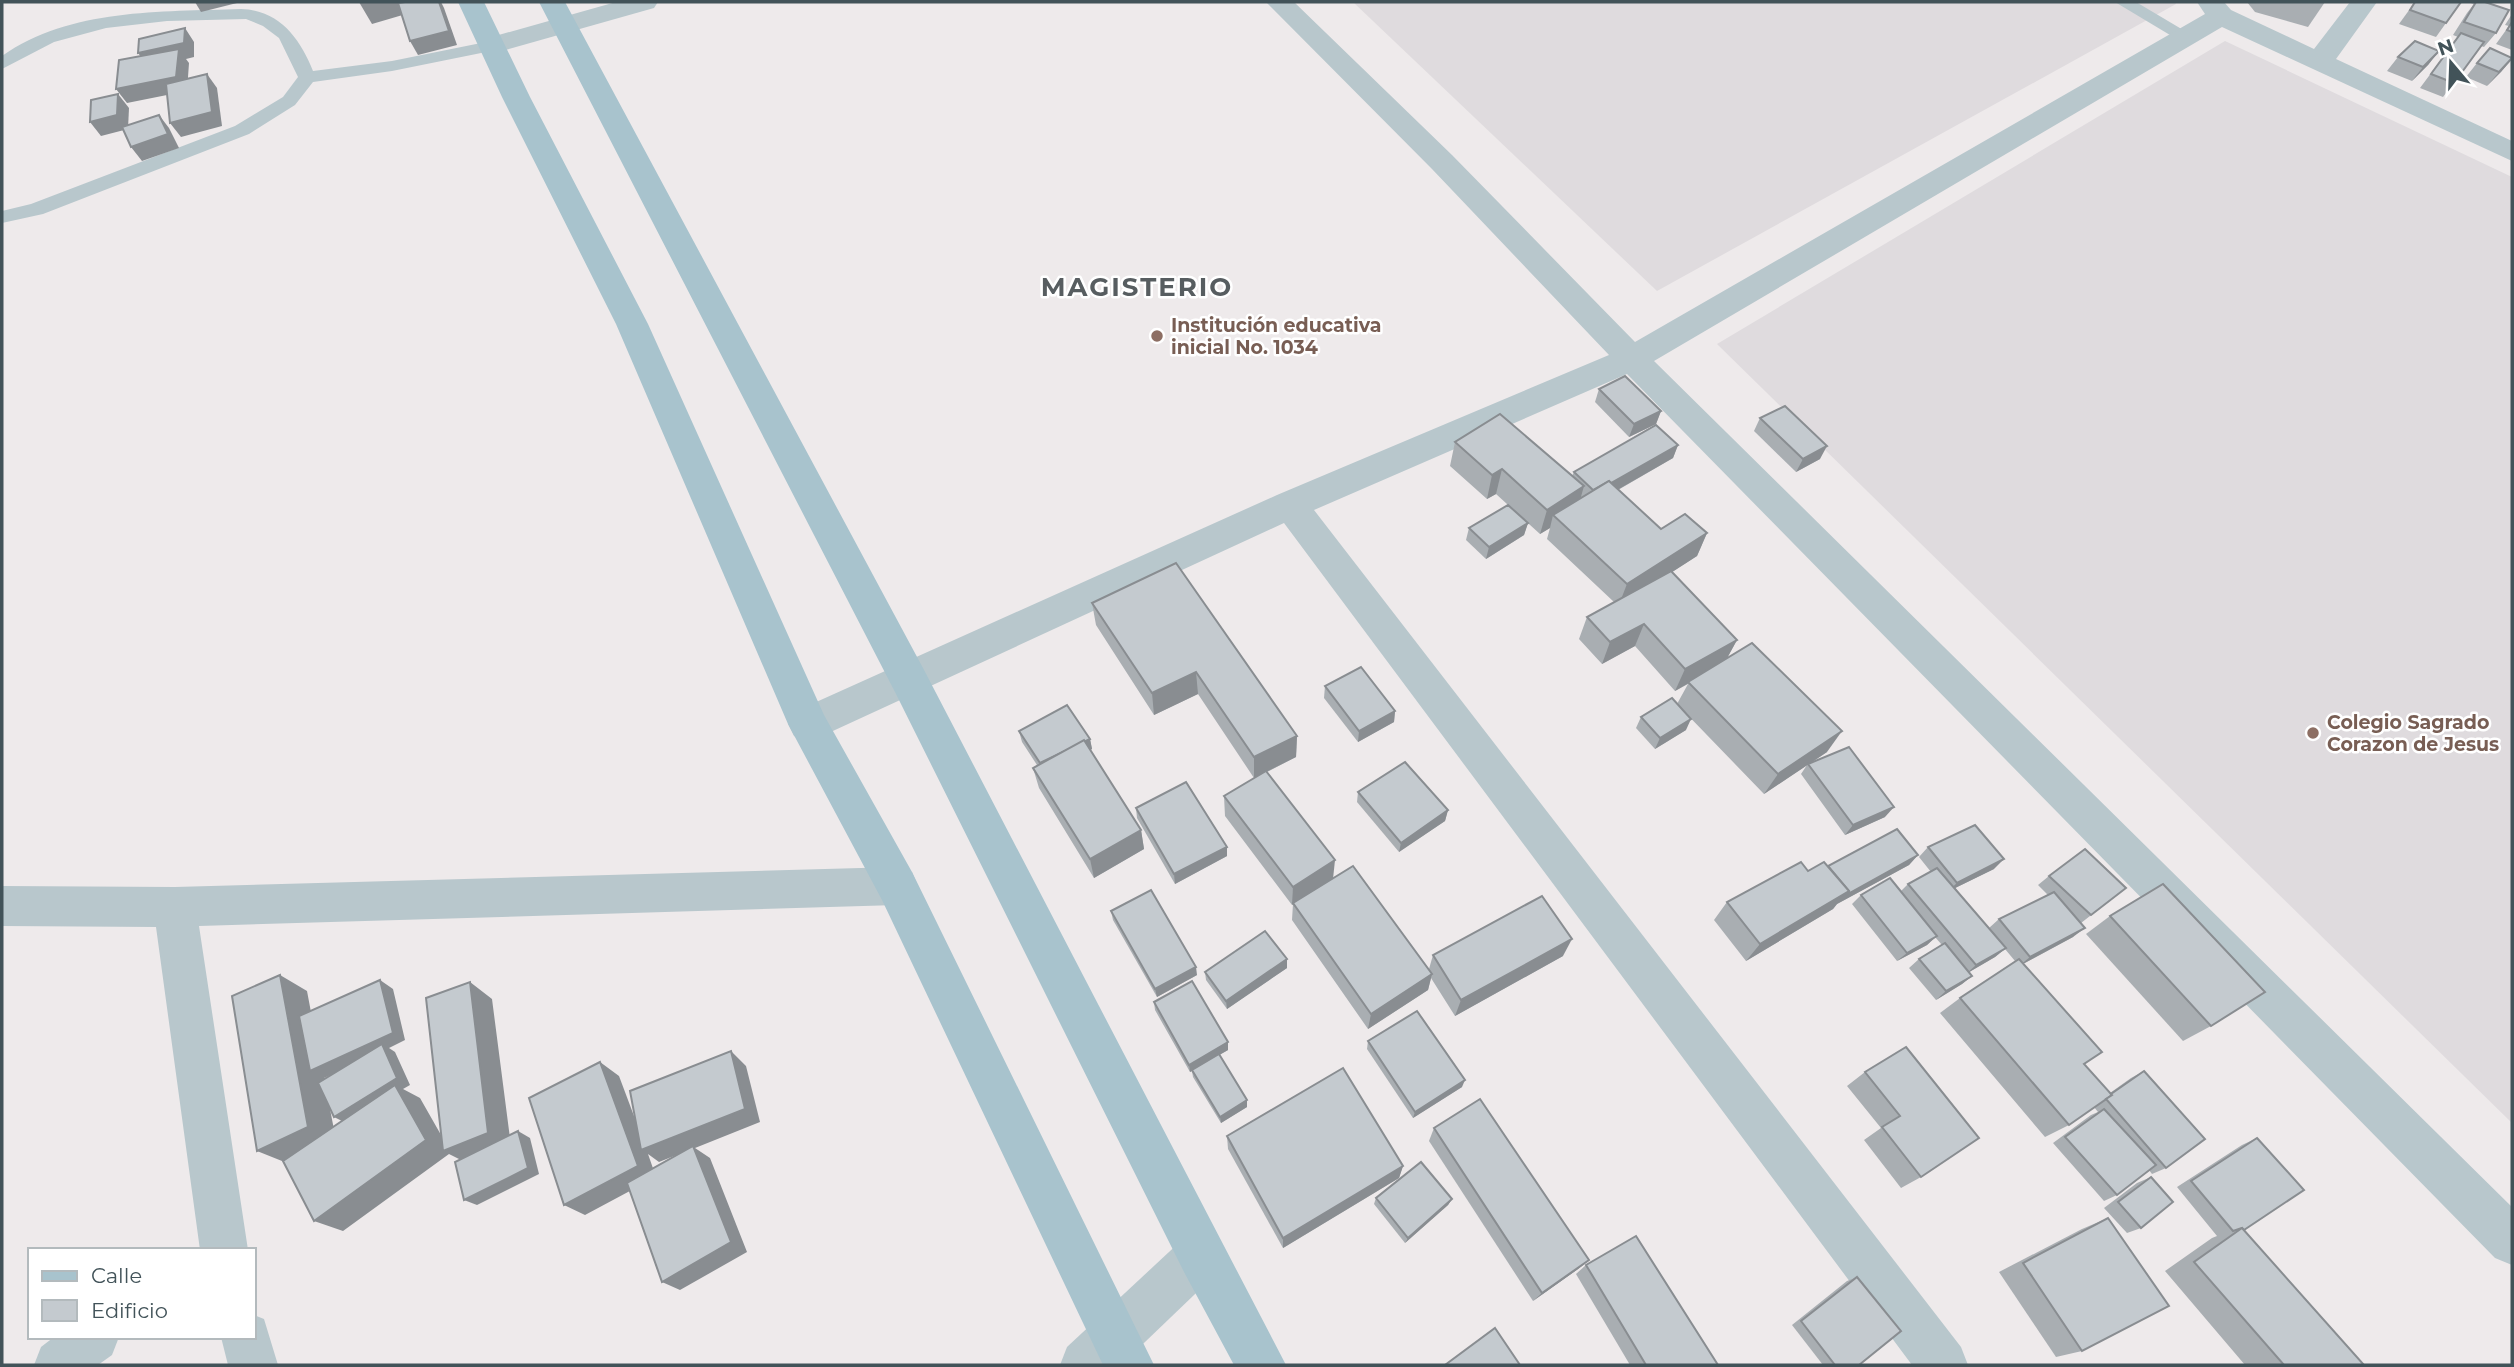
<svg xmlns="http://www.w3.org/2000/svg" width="2514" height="1367" viewBox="0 0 2514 1367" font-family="Montserrat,sans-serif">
<rect width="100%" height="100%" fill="#eeeaeb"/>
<g fill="#dfdbde">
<polygon points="1353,2 2175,2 2176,4 1657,291"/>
<polygon points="2225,41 2512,177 2512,1123 1717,344"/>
</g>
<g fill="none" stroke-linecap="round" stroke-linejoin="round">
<g fill="#b8c7cc" fill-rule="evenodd">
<polygon points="2115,2 2136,2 2195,37 2192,41 2180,41"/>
<path d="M241 9C279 10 300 38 313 71L392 61 491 41 500 46 491 51 392 71 313 82 295 105 249 134 43 214 2 223V211L31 204 235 126 283 97 298 77 279 38 263 26 246 19 167 21 106 28 54 42 2 69V56C71 8 160 12 241 9Z"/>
</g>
<g fill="#b8c7cc" fill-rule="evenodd">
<polygon points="616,2 658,2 654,8 491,54 481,52 477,46 481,40"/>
<polygon points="1266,2 1294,2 1452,155 1635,342 2205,14 2197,2 2224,2 2231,10 2314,49 2350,2 2377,2 2336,59 2512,141 2512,161 2222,27 1654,361 2512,1207 2512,1265 2495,1258 1627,374 1314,510 1961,1347 1968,1365 1912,1365 1284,523 822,736 808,741 794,736 788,724 794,712 1277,495 1609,355 1432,169"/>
<polygon points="897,867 912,872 918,886 912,900 897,905 199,926 248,1250 200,1250 156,927 2,926 2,886 175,887"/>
<polygon points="1201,1231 1218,1238 1225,1255 1218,1272 1121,1365 1060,1365 1067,1347 1184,1238"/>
<polygon points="254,1315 264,1319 278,1365 228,1365 221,1337 254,1337"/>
<polygon points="54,1337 119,1337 112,1355 98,1365 34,1365 41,1347"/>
</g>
<g fill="#a8c3cd" fill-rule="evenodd">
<polygon points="458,2 484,2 530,97 648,324 824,715 912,872 1154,1365 1103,1365 882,900 788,724 616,324 502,97"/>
<polygon points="539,2 565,2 923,668 1286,1365 1234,1365 1184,1272 895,692"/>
</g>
</g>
<g fill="#a9aeb2">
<polygon points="2247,2 2325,2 2308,27 2255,12"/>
<polygon points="2415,2 2446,23 2436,37 2399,24"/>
<polygon points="2467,2 2485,2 2496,33 2484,47 2481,46 2443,97 2420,88 2458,37 2453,35 2467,13 2474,4"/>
<polygon points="2512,14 2512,50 2496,44 2509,26 2505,25"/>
<polygon points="2439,51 2428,65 2412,81 2387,71 2398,57"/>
<polygon points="2512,59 2487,86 2466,77 2477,63"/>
<polygon points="1599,389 1661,411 1656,424 1629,437 1595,402"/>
<polygon points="1760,418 1820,459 1796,472 1754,431"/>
<polygon points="1455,442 1572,476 1574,472 1678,445 1673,458 1618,490 1661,529 1707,533 1697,556 1672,572 1737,640 1727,658 1827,752 1811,763 1885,817 1845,835 1801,774 1807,765 1764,794 1677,704 1688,684 1675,691 1635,646 1602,664 1579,639 1587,617 1614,602 1547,539 1550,528 1540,534 1496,494 1487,499 1450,466"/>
<polygon points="1528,523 1524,535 1486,559 1466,540 1469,528"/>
<polygon points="1092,603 1297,736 1296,757 1267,772 1333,878 1429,969 1433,955 1563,956 1455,1016 1431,978 1428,990 1368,1029 1292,920 1293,904 1292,905 1225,816 1224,796 1254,778 1198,694 1154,715 1096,625"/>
<polygon points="1325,686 1395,711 1394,722 1358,742 1324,698"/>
<polygon points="1641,717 1686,730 1655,749 1636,728"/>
<polygon points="1019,731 1090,739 1092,749 1090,750 1141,830 1144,849 1094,878 1039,788 1033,768 1037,765 1022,742"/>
<polygon points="1358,792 1448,810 1445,821 1399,852 1357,802"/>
<polygon points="1136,808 1227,856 1175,884 1137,818"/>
<polygon points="1928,847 1994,869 1955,888 1989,928 1999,919 2048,895 2038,885 2049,876 2126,888 2081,923 2073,937 2023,964 2084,1064 2110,1093 2131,1078 2144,1071 2166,1168 2152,1174 2149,1170 2117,1195 2104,1201 2053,1143 2091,1115 2098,1112 2094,1107 2069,1125 2045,1137 1940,1013 1960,998 2015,961 2005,949 1995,957 1969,972 1972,976 1962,984 1936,1000 1909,968 1919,959 1942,945 1935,937 1927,945 1897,961 1852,904 1861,895 1901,891 1908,884 1931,872 1919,857"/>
<polygon points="1918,855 1909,865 1837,904 1833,909 1746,961 1714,920 1727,902 1808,871 1828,866"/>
<polygon points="1111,911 1197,975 1157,997 1113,920"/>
<polygon points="2110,916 2211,1026 2183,1041 2086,934"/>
<polygon points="1287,968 1227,1009 1206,980 1205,972"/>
<polygon points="1154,1002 1228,1050 1219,1055 1247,1100 1247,1107 1221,1123 1193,1077 1192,1071 1190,1072 1155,1010"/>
<polygon points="1368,1041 1462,1087 1413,1118 1367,1049"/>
<polygon points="1906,1047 1921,1177 1901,1188 1864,1140 1881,1128 1847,1086 1865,1072"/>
<polygon points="1434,1128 1589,1260 1578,1269 1533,1301 1429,1141"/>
<polygon points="1227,1136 1403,1166 1399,1178 1283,1248 1228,1149"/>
<polygon points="2257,1138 2244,1230 2364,1365 2245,1365 2165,1271 2212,1238 2217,1236 2177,1187 2242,1145"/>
<polygon points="2151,1177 2141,1228 2127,1233 2104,1208 2137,1183"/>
<polygon points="1376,1198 1452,1199 1448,1205 1405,1243 1374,1204"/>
<polygon points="2108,1218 2082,1351 2056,1357 1999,1272 2082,1229"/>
<polygon points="1586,1265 1718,1365 1630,1365 1576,1274"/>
<polygon points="1857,1277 1859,1365 1823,1365 1792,1325 1847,1281"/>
</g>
<g fill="#898d91">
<polygon points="195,2 241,2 201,12"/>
<polygon points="359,2 439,2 440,4 372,24"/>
<polygon points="439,2 441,2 444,8 457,45 418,55 410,41"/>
<polygon points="185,28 194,42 194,57 186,59 189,63 187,91 127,103 116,89 149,67 138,53"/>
<polygon points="2439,51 2428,65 2412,81 2423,67"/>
<polygon points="2512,59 2501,72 2487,86 2499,72"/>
<polygon points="207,74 217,88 222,126 181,137 170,123"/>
<polygon points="118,94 129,108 128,129 101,136 90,122"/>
<polygon points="159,115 169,128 179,148 142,161 131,147"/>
<polygon points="1661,411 1656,424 1629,437 1634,424"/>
<polygon points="1678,445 1673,458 1591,505 1595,492"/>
<polygon points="1827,446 1820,459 1796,472 1803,459"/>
<polygon points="1502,469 1496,494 1487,499 1492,475"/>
<polygon points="1584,486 1577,511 1553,515 1550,528 1540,534 1547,510"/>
<polygon points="1528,523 1524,535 1486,559 1489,547"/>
<polygon points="1707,533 1697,556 1618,607 1627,584"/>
<polygon points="1644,624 1635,646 1602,664 1610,642"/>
<polygon points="1737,640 1725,662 1675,691 1685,669"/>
<polygon points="1196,672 1198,694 1154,715 1152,693"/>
<polygon points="1395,711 1394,722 1358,742 1359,731"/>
<polygon points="1691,719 1686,730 1655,749 1660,738"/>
<polygon points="1842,731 1827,752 1764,794 1778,774"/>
<polygon points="1297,736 1296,757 1254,778 1254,757"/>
<polygon points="1090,739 1092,749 1044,775 1041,765"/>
<polygon points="1894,807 1885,817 1845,835 1853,825"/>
<polygon points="1448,810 1445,821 1399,852 1401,843"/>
<polygon points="1141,830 1144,849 1094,878 1090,859"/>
<polygon points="1227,847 1227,856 1175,884 1174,874"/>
<polygon points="1918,855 1909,865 1837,904 1833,909 1746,961 1760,944 1849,891"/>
<polygon points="2004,859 1994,869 1947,892 1957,883"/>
<polygon points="1335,860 1333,879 1292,905 1293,887"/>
<polygon points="2085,928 2073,937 2019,966 2030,957"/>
<polygon points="1937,936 1927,945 1897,961 1907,953"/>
<polygon points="1572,939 1563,956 1455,1016 1461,1000"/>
<polygon points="2006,948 1995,957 1966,974 1976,965"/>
<polygon points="1287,959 1287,968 1227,1009 1226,1001"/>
<polygon points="1196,967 1197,975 1157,997 1155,989"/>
<polygon points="1432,974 1428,990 1368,1029 1371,1014"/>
<polygon points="280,975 307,991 321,1065 380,980 393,989 405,1040 389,1048 395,1052 410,1085 403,1089 420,1098 449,1149 470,982 492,999 511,1146 467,1163 449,1154 343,1231 314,1221 348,1124 334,1117 385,1050 324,1078 336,1140 287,1163 257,1151"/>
<polygon points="1972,976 1962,984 1936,1000 1946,991"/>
<polygon points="1228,1042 1228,1050 1190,1072 1189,1065"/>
<polygon points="731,1051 746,1066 760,1122 695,1148 710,1158 747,1252 680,1290 662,1282 694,1148 659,1162 648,1154 656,1177 585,1215 564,1205 600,1062 619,1076 646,1148"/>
<polygon points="1465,1080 1462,1087 1413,1118 1415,1112"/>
<polygon points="1247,1100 1247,1107 1221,1123 1220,1117"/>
<polygon points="518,1131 530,1138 539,1174 477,1205 464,1200"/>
<polygon points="1403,1166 1399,1178 1283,1248 1283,1238"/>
<polygon points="1452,1199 1448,1205 1405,1243 1408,1238"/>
<polygon points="1589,1260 1578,1269 1533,1301 1542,1293"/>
</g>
<g fill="#c4cacf" stroke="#898d91" stroke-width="2">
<polygon points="405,2 439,2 449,31 410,41 398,3"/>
<polygon points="2415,2 2461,2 2446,23 2410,10"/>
<polygon points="2476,2 2485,2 2509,10 2496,33 2464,22"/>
<polygon points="2512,22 2512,32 2507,30"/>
<polygon points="185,28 184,43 138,53 139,39"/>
<polygon points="2461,33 2484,42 2454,83 2431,74"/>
<polygon points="2415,41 2439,51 2423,67 2398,57"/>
<polygon points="2490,48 2512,58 2499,72 2477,63"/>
<polygon points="179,49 176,77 116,89 119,60"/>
<polygon points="207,74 212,112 170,123 166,84"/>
<polygon points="118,94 117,115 90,122 91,100"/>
<polygon points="159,115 168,134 131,147 122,127"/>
<polygon points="1625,376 1661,411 1634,424 1599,389"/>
<polygon points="1785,406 1827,446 1803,459 1760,418"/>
<polygon points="1500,414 1584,486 1547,510 1502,469 1492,475 1455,442"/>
<polygon points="1656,425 1678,445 1611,483 1609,481 1593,490 1574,472"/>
<polygon points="1609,481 1661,529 1685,514 1707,533 1627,584 1553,515"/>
<polygon points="1508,505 1528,523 1489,547 1469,528"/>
<polygon points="1176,563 1297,736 1254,757 1196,672 1152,693 1092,603"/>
<polygon points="1671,571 1737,640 1685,669 1644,624 1610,642 1587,617"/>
<polygon points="1752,643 1842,731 1778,774 1688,682"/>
<polygon points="1361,667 1395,711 1359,731 1325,686"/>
<polygon points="1672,698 1691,719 1660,738 1641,717"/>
<polygon points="1067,705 1090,739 1040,763 1019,731"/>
<polygon points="1084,740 1141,830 1090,859 1033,768"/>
<polygon points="1849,747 1894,807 1853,825 1808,764"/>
<polygon points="1405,762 1448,810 1401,843 1358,792"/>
<polygon points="1266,771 1335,860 1293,887 1224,796"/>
<polygon points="1186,782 1227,847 1174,874 1136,808"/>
<polygon points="1975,825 2004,859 1957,883 1928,847"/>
<polygon points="1897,829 1918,855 1846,895 1849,891 1828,866"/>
<polygon points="2085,849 2126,888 2091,915 2049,876"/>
<polygon points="1801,862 1808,871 1824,862 1849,891 1760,944 1727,902"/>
<polygon points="1353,866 1432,974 1371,1014 1293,903"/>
<polygon points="1937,868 2006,948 1976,965 1908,884"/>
<polygon points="1890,878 1937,936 1907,953 1861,895"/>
<polygon points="2163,884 2265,992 2211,1026 2110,916"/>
<polygon points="1151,890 1196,967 1155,989 1111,911"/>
<polygon points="2054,892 2085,928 2030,957 1999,919"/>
<polygon points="1542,896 1572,939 1461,1000 1433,955"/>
<polygon points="1265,931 1287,959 1226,1001 1205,972"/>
<polygon points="1945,943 1972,976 1946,991 1919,959"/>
<polygon points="2019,959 2102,1052 2084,1064 2112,1095 2069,1125 1960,998"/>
<polygon points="280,975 308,1127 257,1151 232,996"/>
<polygon points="380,980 393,1033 310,1071 299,1016"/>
<polygon points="1192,981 1228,1042 1189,1065 1154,1002"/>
<polygon points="470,982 488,1133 443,1151 426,998"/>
<polygon points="1417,1011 1465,1080 1415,1112 1368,1041"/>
<polygon points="382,1044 397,1078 334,1117 318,1083"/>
<polygon points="1906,1047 1979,1138 1921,1177 1882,1127 1900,1116 1865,1072"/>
<polygon points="731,1051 745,1109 641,1150 630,1091"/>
<polygon points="1219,1054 1247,1100 1220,1117 1192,1070"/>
<polygon points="600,1062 638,1166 564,1205 529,1098"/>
<polygon points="1343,1068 1403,1166 1283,1238 1227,1136"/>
<polygon points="2144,1071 2205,1139 2166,1168 2106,1099 2112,1095 2111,1094"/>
<polygon points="395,1085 426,1140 314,1221 283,1161"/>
<polygon points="1480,1099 1589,1260 1542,1293 1434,1128"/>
<polygon points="2104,1109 2156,1165 2117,1195 2065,1137"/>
<polygon points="518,1131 528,1168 464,1200 455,1162"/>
<polygon points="2257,1138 2304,1190 2244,1230 2242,1228 2233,1231 2191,1181"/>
<polygon points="693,1146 731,1242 662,1282 627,1183"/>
<polygon points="1421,1162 1452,1199 1408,1238 1376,1198"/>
<polygon points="2151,1177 2173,1202 2141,1228 2118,1202"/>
<polygon points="2108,1218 2169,1306 2082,1351 2023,1263"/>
<polygon points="2242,1228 2364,1365 2284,1365 2194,1262"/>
<polygon points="1636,1236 1718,1365 1646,1365 1586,1265"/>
<polygon points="1857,1277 1901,1331 1859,1365 1835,1365 1801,1321"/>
<polygon points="1495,1328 1520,1365 1445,1365"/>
</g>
<g fill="#8d6e63" stroke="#fff" stroke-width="2.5">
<circle cx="1157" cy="336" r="7"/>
<circle cx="2313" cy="733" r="7"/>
</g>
<g text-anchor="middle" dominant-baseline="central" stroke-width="5" stroke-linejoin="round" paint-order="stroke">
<g font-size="19" font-weight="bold" fill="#785e54" stroke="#fff" text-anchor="start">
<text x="1171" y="325">Institución educativa<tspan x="1171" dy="22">inicial No. 1034</tspan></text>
<text x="2327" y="722">Colegio Sagrado<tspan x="2327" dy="22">Corazon de Jesus</tspan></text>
</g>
<g font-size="26" font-weight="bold" letter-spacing="2" fill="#575d60" stroke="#fff">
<text x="1137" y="287">MAGISTERIO</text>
</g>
</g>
<rect width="2514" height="1367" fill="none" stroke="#425359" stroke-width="7"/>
<rect x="28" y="1248" width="228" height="91" fill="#ffffff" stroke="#b3babd" stroke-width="2"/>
<rect x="42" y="1271" width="35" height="10" fill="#a8c3cd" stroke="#b3babd" stroke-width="2"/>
<text x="91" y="1283" font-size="21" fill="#425359">Calle</text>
<rect x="42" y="1300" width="35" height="21" fill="#c4cacf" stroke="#b3babd" stroke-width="2"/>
<text x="91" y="1318" font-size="21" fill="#425359">Edificio</text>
<g transform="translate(2451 63) rotate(341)" stroke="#ffffff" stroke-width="5" paint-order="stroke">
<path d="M0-5L12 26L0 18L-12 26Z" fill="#425359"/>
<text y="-10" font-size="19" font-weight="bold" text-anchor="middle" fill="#425359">N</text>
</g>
</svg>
